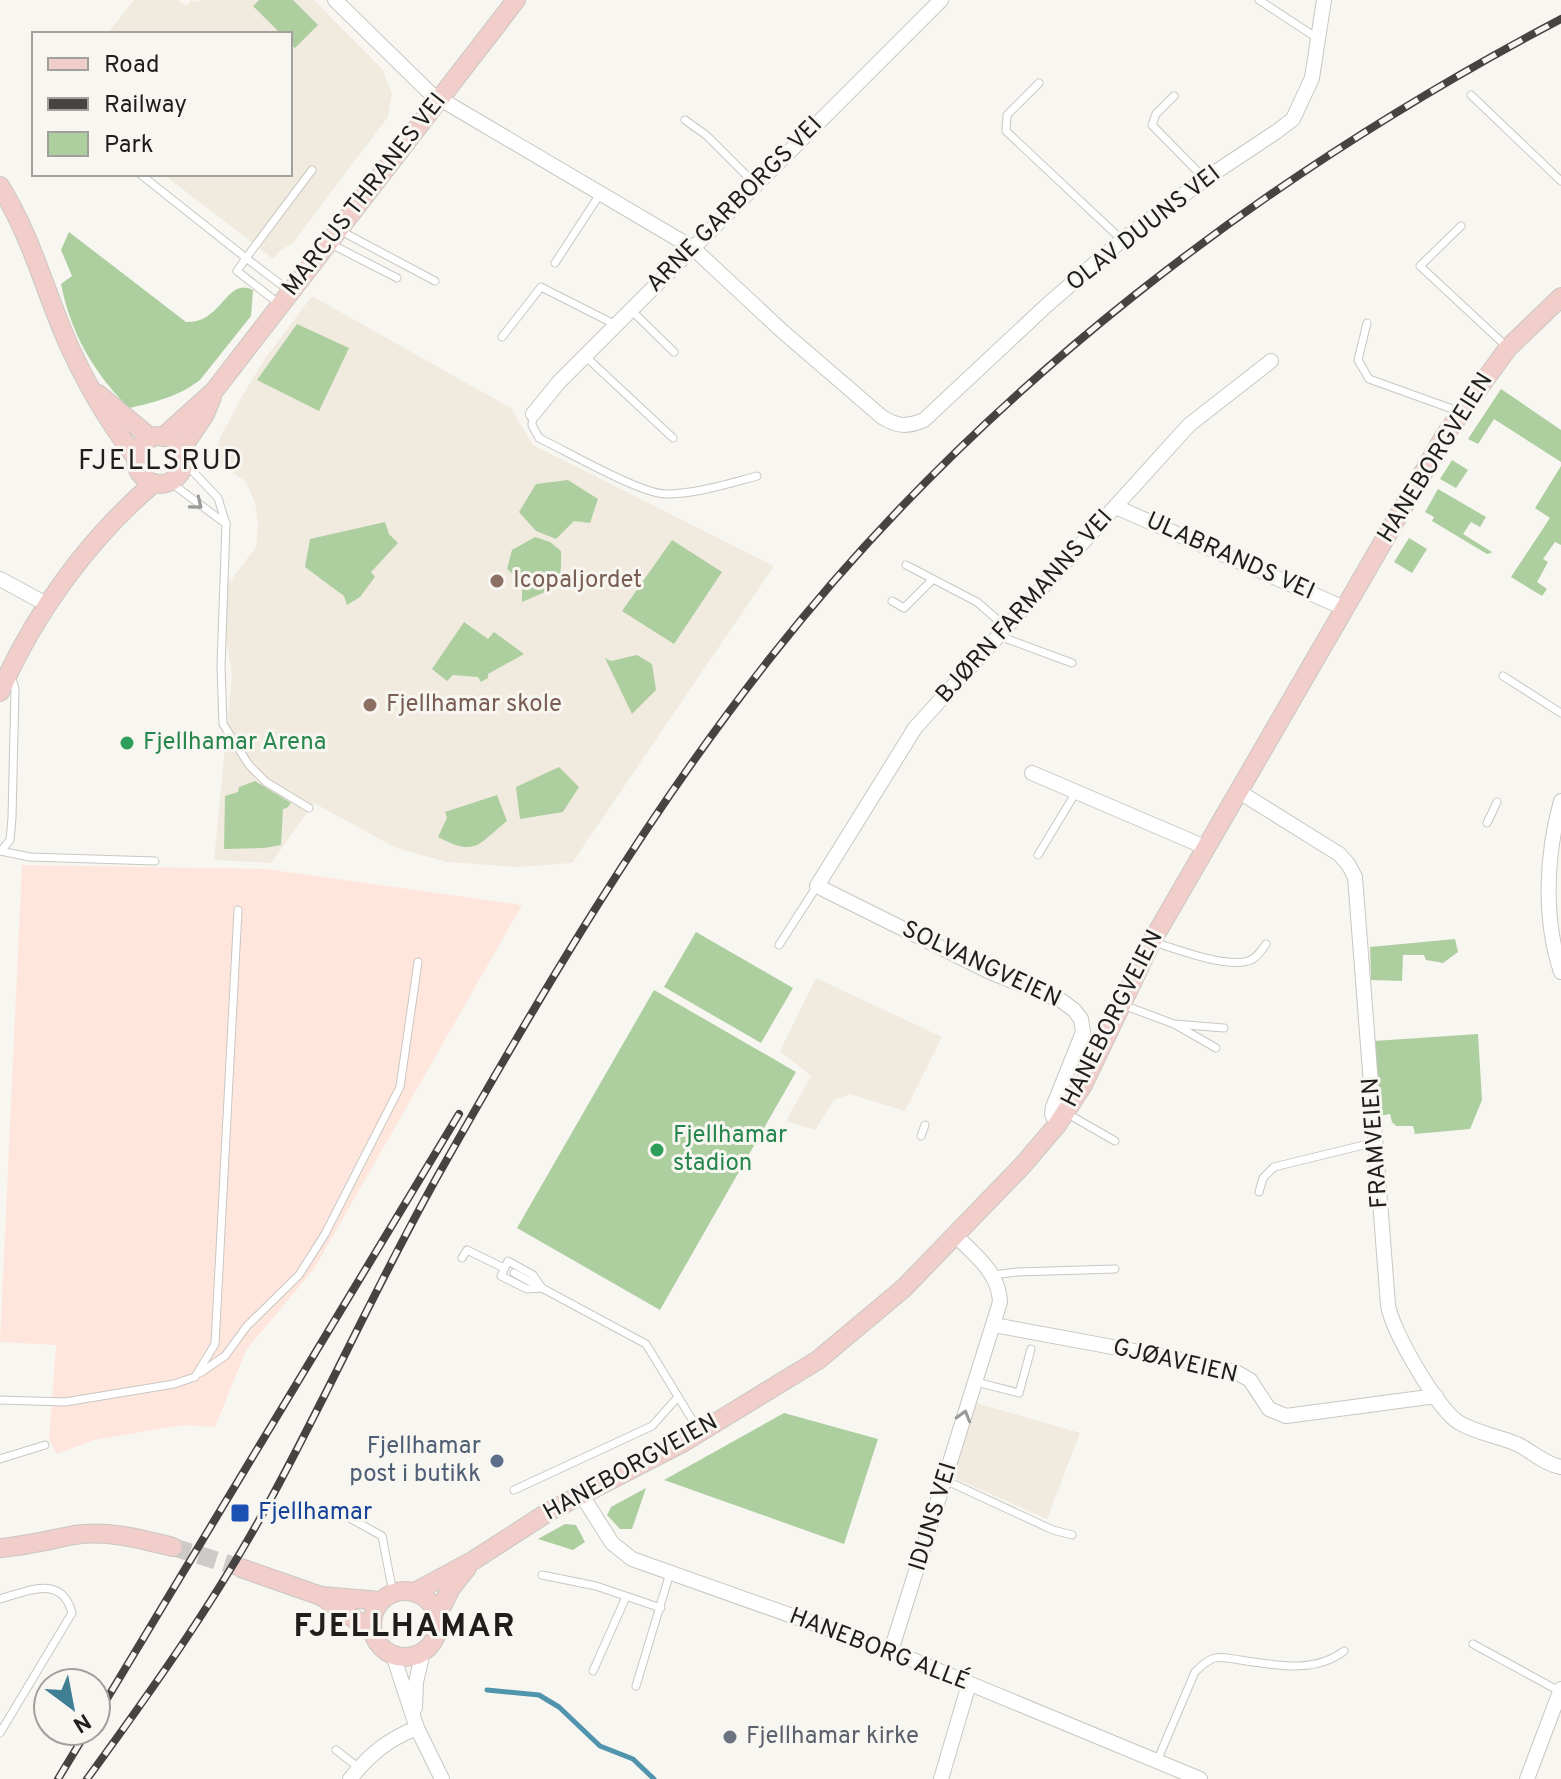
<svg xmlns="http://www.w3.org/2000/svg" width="1561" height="1779" viewBox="0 0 1561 1779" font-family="Overpass,sans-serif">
<rect width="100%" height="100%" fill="#f8f6f1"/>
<g fill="#f1ebdf">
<polygon points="134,0 178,0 186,6 191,0 198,2 200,0 314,0 383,70 392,94 388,117 292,244 281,250 273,259 163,174 290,174 290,34 107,34"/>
<polygon points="312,296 511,408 533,445 774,566 572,863 518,867 447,862 396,848 314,803 271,863 214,860 232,676 219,596 256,547 258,524 255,503 246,482 231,471 213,464 220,438 241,398 264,360"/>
<polygon points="816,978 942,1037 905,1111 850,1094 834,1100 815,1130 786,1121 811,1076 780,1051"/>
<polygon points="973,1402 1080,1433 1047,1519 952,1477"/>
</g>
<polygon fill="#ffe6dd" points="22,865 266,869 522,905 314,1269 246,1350 215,1427 183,1425 94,1440 57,1454 49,1439 56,1345 0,1342"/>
<g fill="#adce9f">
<polygon points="259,0 293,0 318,25 295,48 290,43 290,34 281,34 253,6"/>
<path d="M69 232 186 322C223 323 226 276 253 290L251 316 200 380C178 397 155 402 129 408 94 373 71 334 61 284L72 276 61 250Z"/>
<polygon points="297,324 349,348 319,411 257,380"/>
<polygon points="1501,389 1561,430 1561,462 1494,419 1478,444 1468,439"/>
<polygon points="1452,460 1468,470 1456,488 1440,479"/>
<polygon points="1561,466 1561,545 1555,542 1543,559 1548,562 1537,582 1547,589 1542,596 1511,577 1550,518 1535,508"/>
<polygon points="568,480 598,499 590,523 574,521 556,539 536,531 519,512 536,484"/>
<polygon points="1438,489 1486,517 1480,527 1471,522 1463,534 1492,552 1491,553 1487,554 1432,521 1434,517 1425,512"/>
<polygon points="385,522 389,534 398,543 371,572 375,577 360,597 347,605 344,596 305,567 310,539"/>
<path d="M535 537 550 542 561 551C562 591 557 586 522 602V582L507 569 512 550Z"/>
<polygon points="1409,538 1427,549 1412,573 1394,562"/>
<polygon points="672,540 722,572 674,644 622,611"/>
<polygon points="464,622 488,639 494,632 524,654 488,674 488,678 481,682 478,677 453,675 447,681 432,669"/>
<polygon points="637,655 652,664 656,690 632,714 605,658 611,661"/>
<polygon points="559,767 579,787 563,812 520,819 516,787"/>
<polygon points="255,781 291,803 287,808 283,809 281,845 264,848 224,849 225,796 238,792 239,787"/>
<path d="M497 795 507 821C477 845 476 857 438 837L447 818 445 812Z"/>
<polygon points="696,932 793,988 761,1043 664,987"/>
<polygon points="1455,939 1458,952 1443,963 1426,960 1424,955 1403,955 1402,981 1371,980 1370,947"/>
<polygon points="654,990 796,1072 660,1310 517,1228"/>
<polygon points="1478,1034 1482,1100 1470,1129 1415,1134 1413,1126 1396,1126 1392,1122 1390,1114 1379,1116 1374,1041"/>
<polygon points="784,1413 878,1439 844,1544 664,1480"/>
<polygon points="646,1488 632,1529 620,1529 607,1515 611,1507"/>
<polygon points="565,1524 576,1525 585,1542 573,1550 538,1539"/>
</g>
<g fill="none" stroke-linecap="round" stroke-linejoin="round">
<polyline stroke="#5094ad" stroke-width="5" points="487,1690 539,1695 559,1707 600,1746 633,1759 654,1779"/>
<polyline stroke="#cdcbc7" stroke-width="18" stroke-dasharray="18 9" stroke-linecap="butt" points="173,1547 241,1568"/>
<defs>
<g id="lane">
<polyline points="1259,0 1317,38"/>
<polyline points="1039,83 1007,115 1006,131 1122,240"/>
<polyline points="1471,95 1561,181"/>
<polyline points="1174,96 1156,114 1152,125 1205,179"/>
<polyline points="685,120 706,135 756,185"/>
<polyline points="140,174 246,258 237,271 278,303"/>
<polyline points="1461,226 1420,266 1506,346"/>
<polyline points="339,230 435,281"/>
<polyline points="329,243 397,278"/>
<polyline points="555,263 600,194"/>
<polyline points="288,290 246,258 312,170"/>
<polyline points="631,310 674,352"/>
<polyline points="1367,323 1358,360 1369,379 1458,411"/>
<polyline points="502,337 541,287 616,325"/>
<polyline points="585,356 673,438"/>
<path d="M533 414 532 425 539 438C566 451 639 493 665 494 696 494 727 484 757 476"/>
<polyline points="184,462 218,498 226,524 221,666 223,724 249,765 266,782 309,808"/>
<polyline points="170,482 226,524"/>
<polyline points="906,565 977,602 1006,627"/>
<polyline points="892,601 904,608 932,580"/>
<polyline points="999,636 1072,663"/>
<polyline points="1503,676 1561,713"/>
<polyline points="1487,823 1497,802"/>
<polyline points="0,851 30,857 155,861"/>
<polyline points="1,851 10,840 12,818 15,689 11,675"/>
<polyline points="1038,855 1076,792"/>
<path d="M1154 942C1176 949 1226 968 1248 961 1256 959 1261 951 1266 944"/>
<polyline points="779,945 817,886"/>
<polyline points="1123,1005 1174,1024 1224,1028"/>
<polyline points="1176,1025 1216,1048"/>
<polyline points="1068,1114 1115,1141"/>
<polyline points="921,1136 925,1125"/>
<polyline points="1259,1192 1263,1178 1274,1167 1376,1142"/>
<polyline points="462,1258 467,1250 504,1268"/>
<polygon points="508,1261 533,1275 542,1288 527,1289 501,1276"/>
<polyline points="514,1273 646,1344 699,1431"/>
<polyline points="993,1275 1017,1272 1115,1269"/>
<polyline points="200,1373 225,1356 247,1326 299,1275 325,1234 400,1087 418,962"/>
<polyline points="976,1382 1019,1393 1031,1349"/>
<polyline points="0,1400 65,1402 174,1384 195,1377 215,1344 238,910"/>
<polyline points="0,1459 45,1445"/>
<polyline points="945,1480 1053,1530 1072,1535"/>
<polyline points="514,1490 652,1426 677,1398"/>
<polyline points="337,1511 382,1536 393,1593"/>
<polyline points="542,1575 596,1586 661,1608"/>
<path d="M0 1599C27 1591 62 1574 72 1613L0 1733"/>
<polyline points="1473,1644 1559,1691"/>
<polyline points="593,1671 626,1597"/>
<polyline points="636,1686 670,1573"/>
<polyline points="336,1750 359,1768"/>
<path d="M1157 1761 1195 1672C1201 1666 1207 1660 1215 1658 1223 1656 1233 1659 1240 1660 1276 1665 1314 1674 1344 1651"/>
</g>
<g id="street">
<path d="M335 0 430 93 693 248 781 330 882 417C898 427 907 427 924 420L1047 305 1122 240 1205 179 1276 132 1293 119 1312 78 1324 0"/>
<polyline points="533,414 559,382 941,0"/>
<polyline points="1116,507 1344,608"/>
<polyline points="0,579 48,605"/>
<polyline points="1032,773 1205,847"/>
<path d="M1238 791 1339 854 1348 864 1355 877 1388 1305C1392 1331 1437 1408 1458 1422 1476 1433 1498 1436 1517 1444 1532 1451 1544 1464 1561 1467"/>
<path d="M1561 801C1546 855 1543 918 1561 972"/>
<polyline points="1057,1125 1052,1114 1053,1107 1083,1032 1081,1019 1074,1010 1062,1001 990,972 817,886 915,728 1189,425 1271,361"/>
<polyline points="994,1325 1194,1362 1236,1372 1250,1380 1269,1409 1286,1416 1436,1396"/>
<polyline points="581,1494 612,1543 632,1559 891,1651 1200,1779"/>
<path d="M891 1651 1000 1302C999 1273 976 1256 956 1236"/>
<polyline points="393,1655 417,1728 442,1779"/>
<polyline points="415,1708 416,1682 423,1652"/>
<path d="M350 1779C369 1755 388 1739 417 1728"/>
<polyline points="941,1779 969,1684"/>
<polyline points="1527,1779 1561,1689"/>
</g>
<g id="secondary">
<path d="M0 186C29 232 43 284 64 334 82 377 108 421 136 458"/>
<polyline points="98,394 151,438"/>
<circle cx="160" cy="460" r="24"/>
<polyline points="163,437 214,391 516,0"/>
<polyline points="181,450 204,416 212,397"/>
<path d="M0 692C34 614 89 538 154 483"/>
<path d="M0 1548C26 1546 49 1540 74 1535 108 1530 141 1539 173 1547"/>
<polyline points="241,1568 321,1596 372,1631"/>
<circle cx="405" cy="1624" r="33"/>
<polyline points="415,1592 474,1560 550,1511 684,1442 818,1360 904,1288 1022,1166 1057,1125 1083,1085 1152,941 1445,435 1508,348 1561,297"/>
<polyline points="321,1596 381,1601"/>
<polyline points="437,1616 451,1588 467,1568"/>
</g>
</defs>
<use href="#lane" stroke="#c9c7c2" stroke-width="9"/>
<use href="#street" stroke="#c9c7c2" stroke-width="16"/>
<use href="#secondary" stroke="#c9c7c2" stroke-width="20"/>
<use href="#lane" stroke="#fff" stroke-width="7"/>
<use href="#street" stroke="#fff" stroke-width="14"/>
<use href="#secondary" stroke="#f2cecb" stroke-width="18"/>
<defs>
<g id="rail">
<polyline points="96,1717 459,1114"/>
<polyline points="58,1779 87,1731"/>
<path d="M87 1779C149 1694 211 1607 262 1515 325 1401 377 1283 441 1170 540 995 646 815 771 657 982 389 1261 177 1561 19"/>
</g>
</defs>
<use href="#rail" stroke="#464443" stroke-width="8"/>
<use href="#rail" stroke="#f8f6f1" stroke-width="5" stroke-dasharray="15" stroke-linecap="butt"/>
</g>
<defs><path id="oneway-chevron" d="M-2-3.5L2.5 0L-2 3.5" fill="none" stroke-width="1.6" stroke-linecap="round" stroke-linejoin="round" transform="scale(2)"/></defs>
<g stroke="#9a9a99">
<use href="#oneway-chevron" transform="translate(197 504) rotate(39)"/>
<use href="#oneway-chevron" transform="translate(964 1416) rotate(-74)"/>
</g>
<g fill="#8d6e63" stroke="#f8f6f1" stroke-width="3">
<circle cx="497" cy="581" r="8"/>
<circle cx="370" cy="705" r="8"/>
</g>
<g fill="#2e9e5b" stroke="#f8f6f1" stroke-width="3">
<circle cx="127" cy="743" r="8"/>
<circle cx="657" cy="1150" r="8"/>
</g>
<circle fill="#5c6f8a" stroke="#f8f6f1" stroke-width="3" cx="497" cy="1461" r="8"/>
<rect fill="#1a4fb4" stroke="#f8f6f1" stroke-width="3" x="230" y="1503" width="20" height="20" rx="4"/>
<circle fill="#6b7280" stroke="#f8f6f1" stroke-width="3" cx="730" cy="1737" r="8"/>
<g text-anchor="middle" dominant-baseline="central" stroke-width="6" stroke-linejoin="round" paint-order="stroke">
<g font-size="24" fill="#1f1e1d" stroke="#f8f6f1">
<text transform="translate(365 195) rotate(-52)">MARCUS THRANES VEI</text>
<text transform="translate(735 205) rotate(-45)">ARNE GARBORGS VEI</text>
<text transform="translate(1144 229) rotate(-38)">OLAV DUUNS VEI</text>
<text transform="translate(1436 458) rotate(-58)">HANEBORGVEIEN</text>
<text transform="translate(1230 557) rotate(24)">ULABRANDS VEI</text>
<text transform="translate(1025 607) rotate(-48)">BJØRN FARMANNS VEI</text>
<text transform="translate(981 965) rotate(25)">SOLVANGVEIEN</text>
<text transform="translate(1113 1019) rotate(-63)">HANEBORGVEIEN</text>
<text transform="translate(1376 1143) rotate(-94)">FRAMVEIEN</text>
<text transform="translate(1175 1362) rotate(13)">GJØAVEIEN</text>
<text transform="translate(631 1468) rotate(-29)">HANEBORGVEIEN</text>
<text transform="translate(934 1517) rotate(-73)">IDUNS VEI</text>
<text transform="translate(879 1650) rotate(21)">HANEBORG ALLÉ</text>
</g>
<g font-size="24" fill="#785e54" stroke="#f8f6f1" text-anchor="start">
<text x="513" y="581">Icopaljordet</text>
<text x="386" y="705">Fjellhamar skole</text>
</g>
<g font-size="24" fill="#27864d" stroke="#f8f6f1" text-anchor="start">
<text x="143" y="743">Fjellhamar Arena</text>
<text x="673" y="1136">Fjellhamar<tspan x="673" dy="28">stadion</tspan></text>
</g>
<g font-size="24" fill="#4e5e75" stroke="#f8f6f1" text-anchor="end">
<text x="481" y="1447">Fjellhamar<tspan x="481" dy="28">post i butikk</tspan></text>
</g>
<g font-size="24" fill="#164399" stroke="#f8f6f1" text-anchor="start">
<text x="258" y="1513">Fjellhamar</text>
</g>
<g font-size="24" fill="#5b616d" stroke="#f8f6f1" text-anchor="start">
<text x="746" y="1737">Fjellhamar kirke</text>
</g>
<g font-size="28" letter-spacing="2" fill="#1f1e1d" stroke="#f8f6f1">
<text x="161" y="462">FJELLSRUD</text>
</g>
<g font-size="32" font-weight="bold" letter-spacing="2" fill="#1f1e1d" stroke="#f8f6f1">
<text x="405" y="1628">FJELLHAMAR</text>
</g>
</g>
<rect x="32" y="32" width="260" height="144" fill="#f8f6f1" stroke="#a1a09c" stroke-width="2"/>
<rect x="48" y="58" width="40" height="12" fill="#f2cecb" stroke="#a1a09c" stroke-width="2"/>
<text x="104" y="72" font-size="24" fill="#1f1e1d">Road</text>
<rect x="48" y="98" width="40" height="12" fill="#464443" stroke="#a1a09c" stroke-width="2"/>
<text x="104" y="112" font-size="24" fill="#1f1e1d">Railway</text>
<rect x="48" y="132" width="40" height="24" fill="#adce9f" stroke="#a1a09c" stroke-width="2"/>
<text x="104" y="152" font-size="24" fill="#1f1e1d">Park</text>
<g transform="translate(72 1707) rotate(148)"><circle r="38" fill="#f8f6f1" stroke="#a1a09c" stroke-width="2"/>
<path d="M0-6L14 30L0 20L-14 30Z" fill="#407e93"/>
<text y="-12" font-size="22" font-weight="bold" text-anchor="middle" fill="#1f1e1d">N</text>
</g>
</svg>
